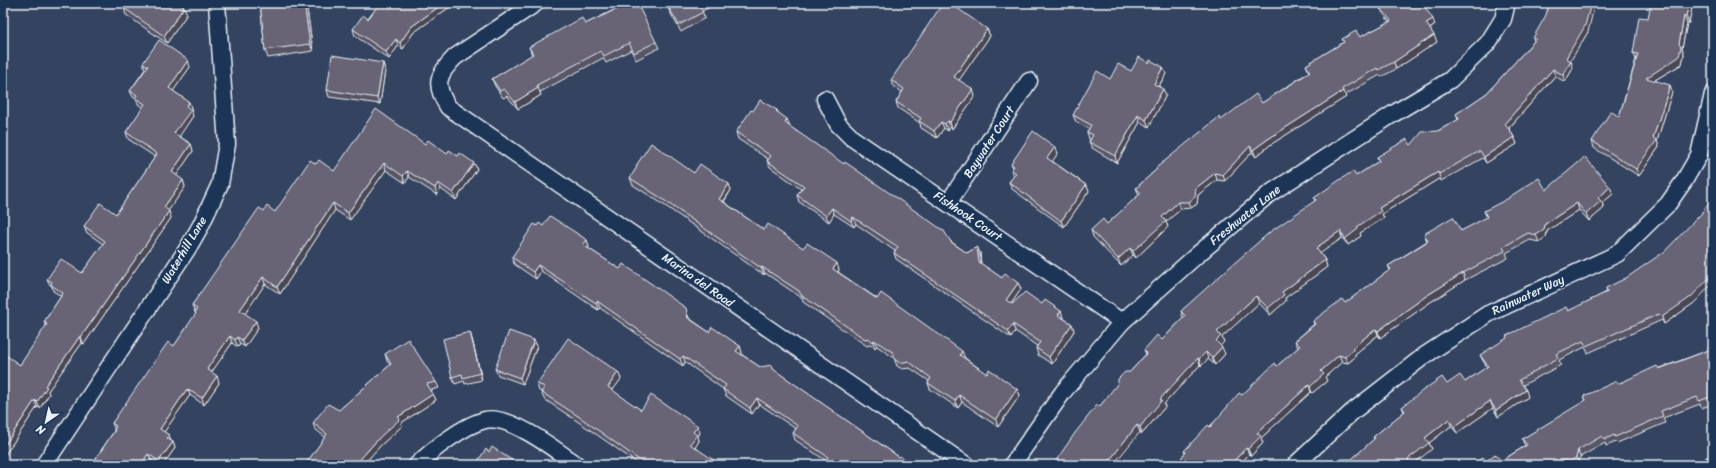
<svg xmlns="http://www.w3.org/2000/svg" width="1716" height="468" viewBox="0 0 1716 468" font-family="Sriracha,sans-serif">
<rect width="100%" height="100%" fill="#344360"/>
<filter id="ink" filterUnits="userSpaceOnUse"><feTurbulence type="fractalNoise" baseFrequency=".025" numOctaves="2"/><feDisplacementMap in="SourceGraphic" scale="8" xChannelSelector="R" yChannelSelector="G"/><feConvolveMatrix kernelMatrix="1 2 1 2 8 2 1 2 1" color-interpolation-filters="sRGB"/></filter>
<g filter="url(#ink)">
<g fill="none" stroke-linecap="round" stroke-linejoin="round">
<defs>
<g id="minor">
<path d="M536 3 455 57C437 75 434 85 448 107L966 465"/>
<polyline points="825,99 838,124 852,138 1122,322"/>
<polyline points="948,203 1029,81"/>
<polyline points="44,465 188,248 201,225 220,184 227,144 217,3"/>
<path d="M417 465C432 450 464 425 485 420 510 414 557 451 577 465"/>
<polyline points="1012,465 1063,392 1122,322 1197,255 1269,194 1393,114 1450,80 1488,43 1503,19 1507,3"/>
<polyline points="1295,465 1352,412 1424,356 1488,314 1617,254 1668,204 1684,181 1699,155 1713,94"/>
<polyline points="1711,465 1713,464"/>
</g>
</defs>
<use href="#minor" stroke="#e8f1f8" stroke-width="19"/>
<use href="#minor" stroke="#1d3557" stroke-width="16"/>
</g>
<g fill="#595665" stroke="#e8f1f8">
<polygon points="260,3 308,3 307,9 313,51 268,58 265,50"/>
<polygon points="380,3 468,3 459,10 454,4 413,33 403,49 398,46 389,59 355,36 353,29 368,19"/>
<polygon points="616,3 656,42 659,48 636,60 631,50 606,63 603,58 540,92 541,95 518,109 507,96 503,98 495,86 492,79 532,55 529,47 585,24 618,8"/>
<polygon points="665,3 718,3 702,11 705,18 681,32"/>
<polygon points="1464,3 1472,3 1470,6"/>
<polygon points="1693,3 1689,23 1687,23 1682,48 1684,54 1682,64 1655,80 1672,92 1657,141 1659,147 1639,176 1594,148 1592,141 1619,117 1636,59 1633,53 1648,18"/>
<polygon points="1378,4 1435,25 1430,29 1437,42 1396,69 1381,77 1380,75 1345,95 1346,97 1270,145 1256,157 1252,152 1225,181 1217,180 1198,195 1197,204 1191,208 1181,209 1166,222 1168,227 1136,258 1133,255 1121,266 1093,237 1091,230 1107,224 1139,195 1136,188 1157,169 1156,168 1221,120 1262,103 1309,72 1306,65 1344,42 1342,39 1360,37 1389,22 1381,10"/>
<polygon points="124,8 187,14 167,43 126,15"/>
<polygon points="987,29 990,36 959,80 975,96 952,129 950,127 948,131 944,128 937,138 921,128 920,123 898,108 896,102 902,92 893,86 891,80"/>
<polygon points="1588,32 1570,61 1573,68 1565,82 1555,76 1509,128 1514,137 1517,144 1486,163 1483,158 1441,181 1440,178 1382,214 1384,218 1360,233 1361,236 1348,245 1342,238 1320,253 1325,260 1327,267 1285,298 1286,301 1270,315 1259,303 1222,337 1224,342 1220,346 1225,354 1215,365 1208,359 1201,366 1200,365 1164,404 1165,407 1142,434 1100,406 1146,354 1144,350 1162,340 1183,318 1181,311 1315,201 1314,198 1356,176 1379,161 1377,157 1411,145 1458,120 1456,114 1487,93 1534,41 1533,38"/>
<polygon points="143,63 190,67 173,91 189,102 191,108 191,110 193,116 179,136 191,144 193,151 176,176 183,180 185,187 168,211 171,218 84,344 82,343 48,391 49,394 40,408 37,407 3,458 3,356 20,365 46,327 44,322 61,296 53,291 52,286 50,285 47,279 82,273 103,244 86,232 84,226 116,214 155,157 128,139 126,132 143,108 138,104 136,99 133,97 130,91 145,69"/>
<polygon points="383,63 385,70 380,104 329,97 327,90"/>
<polygon points="1131,71 1166,74 1159,86 1166,95 1149,127 1140,122 1117,163 1092,148 1089,142 1090,139 1089,139 1087,132 1089,129 1076,122 1073,115 1110,79"/>
<polygon points="777,110 778,112 789,126 967,253 977,247 980,253 981,264 1002,278 1018,283 1021,289 1011,304 1042,304 1061,311 1063,318 1072,324 1074,331 1052,364 1038,355 1036,348 1037,346 1015,331 1011,338 896,259 894,253 895,251 856,224 854,227 834,214 829,222 799,202 797,195 801,189 770,167 767,161 768,159 738,139 736,132"/>
<polygon points="425,144 447,154 458,156 474,163 477,169 456,200 441,189 437,195 409,177 405,183 386,170 350,220 335,210 280,294 265,284 245,313 258,328 245,347 240,344 238,347 232,343 211,373 217,376 219,383 204,405 190,395 164,432 169,435 171,441 173,442 175,448 163,465 158,465 151,460 92,464 114,431 114,428 112,423 174,346 196,315 192,305 264,211 275,212 316,164 334,171"/>
<polygon points="1055,147 1058,153 1052,161 1086,185 1089,191 1064,227 1012,189 1009,182 1014,176 1011,170 1013,168 1011,164"/>
<polygon points="636,166 694,173 731,190 724,202 764,230 803,248 839,270 838,272 965,358 987,374 1017,389 1020,395 998,427 962,402 958,408 930,389 928,383 929,381 910,368 902,369 897,366 894,358 877,346 875,348 870,345 867,346 803,302 802,298 765,273 764,275 661,203 633,185 630,178 637,168"/>
<polygon points="1610,187 1613,194 1602,203 1604,208 1589,221 1579,210 1547,231 1546,237 1539,242 1530,240 1506,253 1508,258 1465,280 1429,303 1380,338 1378,335 1355,354 1355,357 1348,363 1342,362 1325,377 1327,381 1312,393 1311,392 1261,438 1263,443 1251,456 1249,454 1239,465 1176,465 1185,453 1184,451 1242,395 1277,366 1298,348 1295,341 1314,324 1313,321 1345,303 1390,270 1388,266 1427,241 1424,234 1461,231 1487,218 1484,211 1546,190"/>
<polygon points="537,226 543,226 587,240 589,247 588,248 688,315 689,318 709,332 740,346 742,353 741,354 760,367 774,370 899,457 913,465 824,465 824,463 825,460 795,440 793,433 796,429 759,404 752,414 726,396 723,389 685,362 683,366 600,308 598,310 541,271 536,279 514,264 512,257"/>
<polygon points="1606,288 1694,303 1664,324 1662,320 1588,353 1585,347 1559,360 1561,365 1523,385 1528,397 1498,417 1493,408 1457,433 1451,426 1429,443 1432,449 1352,459 1374,439 1373,437 1404,412 1402,407 1447,384 1465,382 1487,367 1483,361 1480,355 1607,292"/>
<polygon points="472,339 482,380 465,384 464,381 455,384 452,377"/>
<polygon points="534,340 537,346 523,384 498,375 495,369"/>
<polygon points="1713,346 1713,404 1701,408 1700,404 1663,418 1665,423 1617,443 1616,442 1606,446 1605,443 1580,457 1579,464 1578,465 1474,465 1486,461 1501,461 1525,446 1522,439 1586,401 1584,396 1709,350"/>
<polygon points="385,354 436,382 439,388 431,390 436,400 401,423 402,426 381,445 363,465 305,465 325,437 315,429 313,423 339,410 390,365 387,361"/>
<polygon points="618,372 621,379 612,391 641,410 700,433 698,436 699,441 695,447 717,465 640,465 583,425 544,399 541,392 542,392 539,391 537,384"/>
</g>
<g fill="#494652" stroke="#e8f1f8">
<polygon points="304,3 308,3 307,9 313,51 310,44"/>
<polygon points="444,3 454,3 454,4 413,33 403,49 400,43 411,27"/>
<polygon points="456,3 468,3 459,10"/>
<polygon points="1591,3 1595,3 1588,32 1568,65 1566,58"/>
<polygon points="1689,3 1693,3 1689,23 1686,16"/>
<polygon points="184,7 187,14 167,43 164,36"/>
<polygon points="1684,16 1687,23 1682,48 1684,54 1682,64 1648,84 1646,78 1679,44"/>
<polygon points="1433,19 1435,25 1428,30 1426,23"/>
<polygon points="987,29 990,36 957,83 954,77"/>
<polygon points="1434,35 1437,42 1396,69 1394,62"/>
<polygon points="396,39 398,46 389,59 386,52"/>
<polygon points="188,60 190,67 171,94 169,88"/>
<polygon points="1571,61 1573,68 1565,82 1563,75"/>
<polygon points="383,63 385,70 380,104 377,98"/>
<polygon points="1163,67 1166,74 1156,90 1154,84"/>
<polygon points="1553,69 1555,76 1507,130 1505,123"/>
<polygon points="1670,85 1672,92 1657,141 1659,147 1639,176 1636,169 1653,138"/>
<polygon points="538,88 541,95 518,109 515,102"/>
<polygon points="973,89 975,96 952,129 950,122"/>
<polygon points="1163,89 1166,95 1149,127 1146,120"/>
<polygon points="1343,91 1346,97 1270,145 1256,157 1253,150 1268,139"/>
<polygon points="189,102 191,108 191,110 193,116 177,140 174,133 186,106"/>
<polygon points="1138,115 1140,122 1117,163 1115,156"/>
<polygon points="787,119 790,126 787,129 785,123"/>
<polygon points="948,121 950,127 948,131 945,124"/>
<polygon points="941,122 944,128 937,138 934,131"/>
<polygon points="1514,137 1517,144 1486,163 1484,157"/>
<polygon points="191,144 193,151 174,179 172,172"/>
<polygon points="1250,146 1252,152 1225,181 1223,175"/>
<polygon points="1055,147 1058,153 1050,165 1047,158"/>
<polygon points="384,163 386,170 350,220 348,213"/>
<polygon points="474,163 477,169 456,200 453,193"/>
<polygon points="407,171 409,177 405,183 403,176"/>
<polygon points="1438,172 1440,178 1382,214 1384,218 1360,233 1361,236 1348,245 1345,239 1357,227 1379,208"/>
<polygon points="1215,173 1217,180 1198,195 1197,204 1191,208 1189,202 1196,188"/>
<polygon points="183,180 185,187 166,214 164,207"/>
<polygon points="438,183 441,189 437,195 435,188"/>
<polygon points="729,184 731,190 721,205 719,199"/>
<polygon points="1086,185 1089,191 1064,227 1061,221"/>
<polygon points="1610,187 1613,194 1602,203 1604,208 1589,221 1586,214 1598,198"/>
<polygon points="1178,202 1181,209 1166,222 1168,227 1136,258 1133,251 1162,217"/>
<polygon points="333,203 335,210 280,294 277,287"/>
<polygon points="1577,203 1579,210 1547,231 1546,237 1539,242 1536,235 1545,224"/>
<polygon points="832,208 834,214 829,222 826,216"/>
<polygon points="169,211 171,218 84,344 81,337"/>
<polygon points="853,217 856,224 854,227 851,221"/>
<polygon points="1340,231 1342,238 1318,255 1316,248"/>
<polygon points="587,240 589,247 586,251 583,245"/>
<polygon points="977,247 980,253 981,269 979,262"/>
<polygon points="1130,248 1133,255 1121,266 1118,259"/>
<polygon points="1325,260 1327,267 1285,298 1286,301 1270,315 1268,308 1282,292"/>
<polygon points="837,263 839,270 836,275 833,269"/>
<polygon points="538,265 541,271 536,279 533,272"/>
<polygon points="762,267 765,273 764,275 761,268"/>
<polygon points="1463,273 1465,280 1429,303 1380,338 1378,331 1426,296"/>
<polygon points="1713,274 1713,283 1694,303 1664,324 1662,317"/>
<polygon points="263,277 265,284 243,317 240,310"/>
<polygon points="1018,283 1021,289 1009,307 1006,300"/>
<polygon points="1256,296 1259,303 1222,337 1224,342 1218,348 1216,341 1217,332"/>
<polygon points="597,301 600,308 598,310 596,303"/>
<polygon points="1061,311 1063,318 1061,321 1058,315"/>
<polygon points="256,321 258,328 245,347 242,340"/>
<polygon points="1013,324 1015,331 1011,338 1008,331"/>
<polygon points="1072,324 1074,331 1052,364 1049,357"/>
<polygon points="1376,329 1378,335 1355,354 1355,357 1348,363 1345,357 1353,347"/>
<polygon points="470,332 472,339 482,380 480,373"/>
<polygon points="80,336 82,343 48,391 49,394 40,408 37,402 45,386"/>
<polygon points="230,336 232,343 209,376 207,369"/>
<polygon points="237,337 240,344 238,347 235,340"/>
<polygon points="534,340 537,346 523,384 520,378"/>
<polygon points="874,340 877,346 875,348 873,342"/>
<polygon points="740,346 742,353 739,358 736,351"/>
<polygon points="1222,347 1225,354 1215,365 1212,358"/>
<polygon points="962,351 965,358 962,362 960,355"/>
<polygon points="1206,352 1208,359 1201,366 1199,359"/>
<polygon points="1339,355 1342,362 1325,377 1327,381 1312,393 1310,387 1321,371"/>
<polygon points="683,356 685,362 683,366 680,359"/>
<polygon points="1198,358 1200,365 1164,404 1165,407 1142,434 1140,427 1160,399"/>
<polygon points="618,372 621,379 610,394 608,387"/>
<polygon points="217,376 219,383 204,405 202,398"/>
<polygon points="1309,385 1311,392 1261,438 1263,443 1251,456 1248,449 1257,433"/>
<polygon points="187,389 190,395 162,435 160,429"/>
<polygon points="1017,389 1020,395 998,427 996,420"/>
<polygon points="1526,390 1528,397 1498,417 1496,410"/>
<polygon points="433,394 436,400 401,423 402,426 381,445 363,465 355,465 379,438 398,417"/>
<polygon points="959,395 962,402 958,408 955,401"/>
<polygon points="757,398 759,404 752,414 750,408"/>
<polygon points="35,400 37,407 3,458 3,448"/>
<polygon points="1490,401 1493,408 1457,433 1454,427"/>
<polygon points="1449,419 1451,426 1429,443 1432,449 1412,465 1405,465 1408,459 1425,438"/>
<polygon points="1137,425 1140,432 1113,465 1106,465"/>
<polygon points="698,426 700,433 698,436 699,441 693,451 690,444 693,432"/>
<polygon points="169,435 171,442 167,438"/>
<polygon points="173,442 175,448 163,465 161,465 159,461"/>
<polygon points="1246,448 1249,454 1239,465 1230,465"/>
<polygon points="1578,450 1580,457 1579,464 1576,458"/>
<polygon points="148,454 151,460 148,465 141,465"/>
<polygon points="1562,460 1564,465 1553,465"/>
<polygon points="715,461 717,465 713,465"/>
</g>
<g fill="#686475" stroke="#e8f1f8">
<polygon points="127,3 178,3 184,7 164,36 124,8"/>
<polygon points="260,3 304,3 310,44 265,50"/>
<polygon points="380,3 444,3 411,27 400,43 396,39 386,52 353,29 363,15 368,19"/>
<polygon points="616,3 637,3 656,42 634,53 629,43 604,56 601,51 537,85 538,88 515,102 504,89 500,91 492,79 533,54 529,47 582,18 585,24 619,8"/>
<polygon points="666,3 703,3 699,5 703,12 679,25"/>
<polygon points="943,3 950,3 987,29 954,77 973,89 950,122 948,121 945,124 941,122 934,131 919,121 921,118 896,102 904,89 891,80"/>
<polygon points="1379,3 1422,3 1433,19 1426,23 1434,35 1394,62 1378,70 1377,68 1342,89 1343,91 1268,139 1253,150 1250,146 1223,175 1215,173 1196,188 1195,197 1189,202 1178,202 1162,217 1166,221 1133,251 1130,248 1118,259 1091,230 1103,219 1107,224 1141,193 1136,188 1157,169 1156,168 1219,117 1221,120 1256,94 1262,103 1310,72 1306,65 1344,42 1342,39 1356,31 1360,37 1391,21 1378,4"/>
<polygon points="1549,3 1591,3 1585,26 1566,58 1571,61 1563,75 1553,69 1505,123 1514,137 1484,157 1480,151 1439,174 1438,172 1379,208 1381,211 1357,227 1358,229 1345,239 1340,231 1316,248 1325,260 1282,292 1284,295 1268,308 1256,296 1217,332 1221,336 1216,341 1222,347 1212,358 1206,352 1199,359 1198,358 1160,399 1162,400 1140,427 1137,425 1106,465 1053,465 1075,433 1097,405 1100,406 1118,383 1118,379 1125,372 1130,372 1147,353 1144,350 1157,335 1162,340 1185,316 1181,311 1231,266 1270,232 1316,200 1314,198 1338,181 1353,171 1356,176 1379,161 1377,157 1407,139 1411,145 1422,132 1438,131 1459,119 1456,114 1487,93 1536,39 1533,38 1546,15"/>
<polygon points="1651,3 1689,3 1686,16 1684,16 1679,44 1681,47 1679,57 1646,78 1670,85 1653,138 1657,140 1636,169 1592,141 1611,111 1619,117 1638,54 1633,53 1639,17 1648,18"/>
<polygon points="159,40 188,60 169,88 189,102 186,106 191,110 174,133 191,144 172,172 183,180 164,207 169,211 81,337 80,336 45,386 47,387 37,402 35,400 3,448 3,356 4,354 20,365 47,324 44,322 63,293 51,285 52,282 47,279 61,259 82,273 105,241 84,226 100,203 116,214 157,154 126,132 145,104 135,98 137,95 130,91 148,66 143,63"/>
<polygon points="332,55 383,63 377,98 327,90"/>
<polygon points="1139,57 1149,63 1150,60 1163,67 1154,84 1163,89 1146,120 1138,115 1115,156 1089,142 1093,135 1087,132 1091,125 1073,115 1097,71 1110,79 1118,64 1131,71"/>
<polygon points="760,100 777,110 776,111 787,119 785,123 844,164 845,162 944,231 951,242 967,253 977,247 979,262 1002,278 1005,273 1018,283 1006,300 1012,304 1025,292 1042,304 1045,300 1061,311 1058,315 1072,324 1049,357 1036,348 1040,342 1013,324 1008,331 894,253 898,247 853,217 851,221 832,208 826,216 797,195 804,186 767,161 771,156 736,132 751,110 753,111"/>
<polygon points="376,109 425,144 428,140 447,154 449,150 458,156 460,153 474,163 453,193 438,183 435,188 407,171 403,176 384,163 348,213 333,203 277,287 263,277 240,310 256,321 242,340 237,337 235,340 230,336 207,369 217,376 202,398 187,389 160,429 169,435 167,438 173,442 159,461 148,454 141,465 83,465 86,461 92,464 115,430 114,430 116,426 112,423 168,342 174,346 196,313 195,312 197,309 192,305 259,208 264,211 267,206 275,212 310,160 316,164 319,160 334,171"/>
<polygon points="1033,131 1055,147 1047,158 1086,185 1061,221 1009,182 1016,173 1011,170 1014,166 1011,164"/>
<polygon points="651,143 694,173 700,164 729,184 719,199 764,230 768,224 803,248 807,243 837,263 833,269 877,299 881,293 962,351 960,355 987,374 989,369 1017,389 996,420 959,395 955,401 928,383 931,378 908,361 900,363 894,359 894,353 874,340 873,342 868,338 865,339 801,295 799,291 762,267 761,268 658,196 630,178 637,167 636,166"/>
<polygon points="1585,157 1610,187 1598,198 1601,201 1586,214 1577,203 1545,224 1544,230 1536,235 1528,233 1503,247 1505,251 1463,273 1426,296 1378,331 1376,329 1353,347 1353,350 1345,357 1339,355 1321,371 1324,374 1310,387 1309,385 1257,433 1261,436 1248,449 1246,448 1230,465 1176,465 1186,452 1184,451 1208,425 1210,427 1239,393 1242,395 1275,363 1277,366 1300,346 1295,341 1315,324 1313,321 1342,299 1345,303 1391,269 1388,266 1428,241 1424,234 1453,217 1461,231 1487,217 1484,211 1509,198 1509,197 1539,178 1546,190"/>
<polygon points="1713,196 1713,274 1691,297 1662,317 1659,314 1586,346 1583,341 1556,354 1558,358 1519,380 1526,390 1496,410 1490,401 1454,427 1449,419 1425,438 1429,443 1408,459 1409,460 1405,465 1337,465 1341,459 1352,459 1375,438 1373,437 1405,411 1402,407 1422,391 1442,377 1447,384 1460,375 1465,382 1488,366 1480,355 1507,338 1506,336 1566,307 1568,311 1607,292 1606,288 1626,278 1664,252 1701,214"/>
<polygon points="550,216 587,240 583,245 620,269 623,264 686,308 688,318 709,332 712,327 740,346 736,351 760,367 772,365 773,369 899,457 900,456 913,465 826,465 824,463 828,457 793,433 798,426 757,398 750,408 723,389 726,385 683,356 680,359 597,301 596,303 538,265 533,272 512,257 534,224 537,226 539,223 543,226"/>
<polygon points="509,331 534,340 520,378 495,369"/>
<polygon points="470,332 480,373 463,378 462,374 452,377 443,339"/>
<polygon points="568,338 618,372 608,387 641,410 651,395 698,426 693,432 697,435 690,444 715,461 713,465 646,465 581,418 541,392 545,387 537,384"/>
<polygon points="408,339 436,382 427,384 433,394 398,417 400,419 379,438 355,465 305,465 327,434 313,423 328,404 339,410 391,364 385,354"/>
<polygon points="1713,346 1713,396 1699,401 1697,397 1661,411 1663,416 1615,437 1614,435 1604,440 1602,436 1578,450 1576,458 1570,461 1562,460 1553,465 1474,465 1483,457 1486,461 1495,454 1501,461 1527,445 1522,439 1586,400 1584,396 1617,381 1618,384 1657,366 1659,369 1709,350 1708,348"/>
<polygon points="492,447 519,465 475,465 486,449 489,452"/>
</g>
</g>
<g text-anchor="middle" dominant-baseline="central" stroke-width="3" stroke-linejoin="round" paint-order="stroke">
<g font-size="12" fill="#e8f1f8" stroke="#1d3557">
<text transform="translate(989 142) rotate(-57)">Baywater Court</text>
<text transform="translate(1245 215) rotate(-39)">Freshwater Lane</text>
<text transform="translate(968 216) rotate(34)">Fishhook Court</text>
<text transform="translate(184 250) rotate(-59)">Waterhill Lane</text>
<text transform="translate(698 280) rotate(35)">Marina del Road</text>
<text transform="translate(1528 295) rotate(-25)">Rainwater Way</text>
</g>
</g>
<rect width="1716" height="468" fill="none" stroke="#1d3557" stroke-width="16"/>
<rect x="8" y="8" width="1700" height="452" fill="none" stroke="#e8f1f8" stroke-width="1.5" filter="url(#ink)"/>
<g transform="translate(46 422) rotate(214)" stroke="#1d3557" stroke-width="3" paint-order="stroke">
<path d="M0-3L7 15L0 10L-7 15Z" fill="#e8f1f8"/>
<text y="-6" font-size="11" font-weight="bold" text-anchor="middle" fill="#e8f1f8">N</text>
</g>
</svg>
